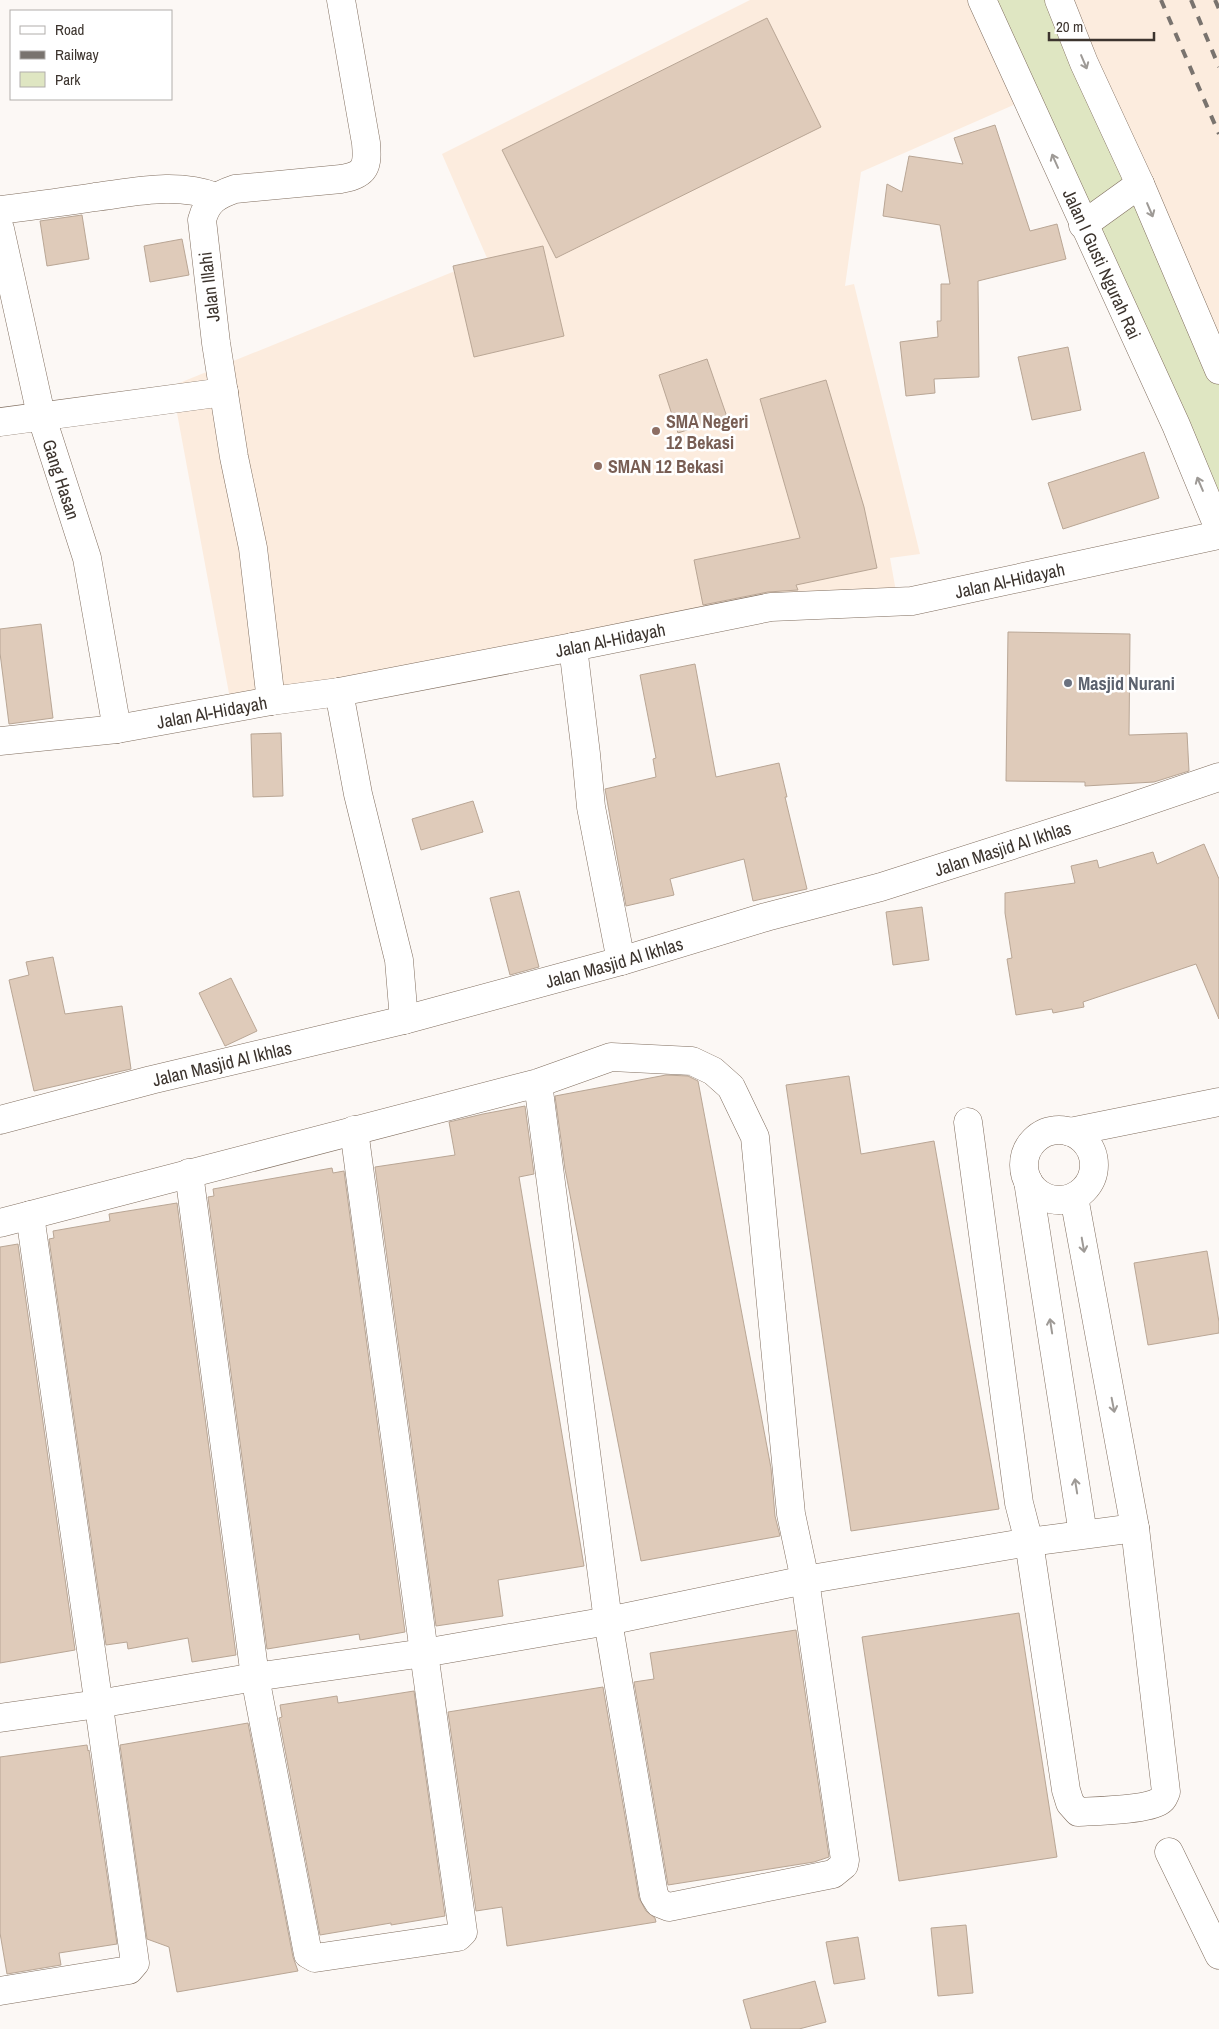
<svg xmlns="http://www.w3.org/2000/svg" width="1219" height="2029" viewBox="0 0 1219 2029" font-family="'Archivo Narrow',sans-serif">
<rect width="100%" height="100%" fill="#fcf8f5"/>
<g fill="#fcecde">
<polygon points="750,0 982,0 1027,99 861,172 845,286 854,284 920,554 890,558 897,597 233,715 172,386 487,258 442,154"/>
<polygon points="1057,0 1219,0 1219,370"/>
</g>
<polygon fill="#dfe6c2" points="982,0 1057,0 1219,370 1219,529"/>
<g fill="#dfcbba" stroke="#b9a695">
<polygon points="767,18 821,127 556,258 502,150"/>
<polygon points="995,125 1030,231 1057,224 1066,259 978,281 979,377 934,379 935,393 906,396 900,342 938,337 937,321 941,321 941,284 950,284 940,225 883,216 887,184 902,192 909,156 963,164 954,138"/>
<polygon points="82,215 89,259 47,266 40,221"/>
<polygon points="182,239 189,275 150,282 144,246"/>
<polygon points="543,246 564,336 474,357 453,266"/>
<polygon points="1068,347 1081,410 1032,420 1018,357"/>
<polygon points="707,359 727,417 678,433 659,375"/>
<polygon points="826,380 864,507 877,568 796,585 798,590 768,592 703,605 694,560 800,538 760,399"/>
<polygon points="1144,452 1159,498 1063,529 1048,483"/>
<polygon points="41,624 53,718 9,724 0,653 0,629"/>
<polygon points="1008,632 1130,634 1129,735 1187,733 1189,771 1154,782 1085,786 1085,782 1006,781"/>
<polygon points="695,664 716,777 779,763 787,797 785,797 807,889 753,901 744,859 670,879 674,895 626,906 605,789 656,777 653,759 656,758 640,675"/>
<polygon points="281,733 283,796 253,797 251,734"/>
<polygon points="473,801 483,832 421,850 412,819"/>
<polygon points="1204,844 1219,879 1219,1019 1196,964 1083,1002 1084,1007 1053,1013 1052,1009 1016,1015 1007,959 1012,958 1005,913 1005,893 1075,883 1071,866 1097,860 1099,868 1153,852 1157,864"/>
<polygon points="519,891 539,967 510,975 490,898"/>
<polygon points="922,907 929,960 893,965 886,912"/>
<polygon points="53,957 65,1014 122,1006 131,1069 34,1091 9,980 29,975 26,962"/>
<polygon points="231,978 257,1031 225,1046 199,993"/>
<polygon points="666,1075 688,1076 698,1081 771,1468 775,1516 780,1536 641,1561 565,1169 555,1096"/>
<polygon points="849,1076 861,1154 934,1141 999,1509 851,1531 786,1085"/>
<polygon points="525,1106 534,1174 519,1177 584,1566 498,1580 503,1616 436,1626 375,1167 455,1155 449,1122 483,1114"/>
<polygon points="332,1168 333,1173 344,1171 405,1632 360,1640 359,1634 267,1649 208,1197 214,1196 213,1189"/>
<polygon points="177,1203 236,1655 192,1662 188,1638 128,1649 127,1642 106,1645 49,1239 54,1238 53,1231 110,1221 109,1214"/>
<polygon points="18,1244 75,1650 0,1663 0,1247"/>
<polygon points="1207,1251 1219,1322 1219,1333 1148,1345 1134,1263"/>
<polygon points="1019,1613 1057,1857 899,1881 862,1637"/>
<polygon points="796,1630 829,1857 814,1862 668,1885 634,1682 654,1679 650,1653"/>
<polygon points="603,1687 639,1898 646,1911 655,1918 656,1922 507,1946 502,1907 476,1911 448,1712"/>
<polygon points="414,1691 445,1916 391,1925 391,1923 320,1935 279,1718 282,1717 280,1705 337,1696 338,1703"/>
<polygon points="248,1723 293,1957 298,1971 177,1992 169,1947 147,1939 120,1745"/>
<polygon points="87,1745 88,1751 89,1750 117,1944 59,1953 61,1965 7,1974 0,1933 0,1757"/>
<polygon points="966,1925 973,1993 938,1996 931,1928"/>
<polygon points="858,1937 865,1979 834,1984 826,1942"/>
<polygon points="815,1981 826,2022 799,2029 751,2029 743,2000"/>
</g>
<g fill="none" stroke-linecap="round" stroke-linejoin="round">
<defs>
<g id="street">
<path d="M0 210C32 206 63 202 95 197 135 192 177 182 216 197"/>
<path id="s1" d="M0 229 41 415 87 558 117 729"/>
<polyline points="0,422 224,392"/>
<polyline points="573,647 586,754 591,807 621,961"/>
<polyline points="339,692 358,794 399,960 404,1020"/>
<path d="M271 701 253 548 234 457 216 343 202 220C207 201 217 195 235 189L341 179C366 175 368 166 366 143L341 0"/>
<path id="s2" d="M0 741 117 729 271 701 339 692 573 647 771 607 912 601 1219 535"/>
<path id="s3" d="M0 1120 151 1080 404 1020 621 961 766 917 881 887 1119 811 1219 777"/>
<path d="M968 1122 1019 1503 1029 1542 1066 1790 1070 1803 1078 1812C1095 1811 1147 1810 1160 1801 1164 1799 1164 1796 1166 1792L1135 1528 1074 1197"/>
<circle cx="1059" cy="1165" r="35"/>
<polyline points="1070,1132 1219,1102"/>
<polyline points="189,1173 255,1677 308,1954 315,1958 458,1937 463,1932 424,1653 354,1130"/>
<polyline points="1028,1181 1083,1534"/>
<polyline points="0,1223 538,1083 611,1057 692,1061 713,1071 731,1087 755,1137 791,1514 805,1580 845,1860 844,1865 833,1874 669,1907 659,1903 654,1895 608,1621 538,1083"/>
<polyline points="0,1718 98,1704 255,1677 424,1653 608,1621 805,1580 1029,1542 1135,1528"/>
<polyline points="1169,1852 1219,1955"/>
<polyline points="0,1991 129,1970 135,1963 30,1215"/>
</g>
<g id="primary">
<path id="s4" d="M982 0 1176 425 1219 529"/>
<polyline points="1059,0 1084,63 1140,184 1219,370"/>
<polyline points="1083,225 1140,184"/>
</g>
</defs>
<use href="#street" stroke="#806e5f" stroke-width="29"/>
<use href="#primary" stroke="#806e5f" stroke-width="29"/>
<use href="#street" stroke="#fff" stroke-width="28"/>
<use href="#primary" stroke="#fff" stroke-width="28"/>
<g stroke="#79736e" stroke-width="4" stroke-dasharray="9 9" stroke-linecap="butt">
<polyline points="1161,0 1219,134"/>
<polyline points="1191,0 1219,67"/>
<polyline points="1215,0 1219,9"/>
</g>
</g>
<defs><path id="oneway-shaft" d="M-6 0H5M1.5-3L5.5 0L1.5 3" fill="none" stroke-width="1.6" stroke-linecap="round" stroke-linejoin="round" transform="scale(1.25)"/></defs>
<g stroke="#9e9a96">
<use href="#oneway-shaft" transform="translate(1084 62) rotate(67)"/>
<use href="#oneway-shaft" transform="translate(1055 161) rotate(-114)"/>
<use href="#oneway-shaft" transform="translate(1150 210) rotate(67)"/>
<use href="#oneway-shaft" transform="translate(1200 484) rotate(-113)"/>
<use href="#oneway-shaft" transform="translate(1083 1245) rotate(80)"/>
<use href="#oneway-shaft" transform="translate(1051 1326) rotate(-99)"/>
<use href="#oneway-shaft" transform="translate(1113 1405) rotate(79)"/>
<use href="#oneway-shaft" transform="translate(1076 1486) rotate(-99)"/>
</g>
<g fill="#8d6e63" stroke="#fff" stroke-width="2">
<circle cx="656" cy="431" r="5"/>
<circle cx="598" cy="466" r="5"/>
</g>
<circle fill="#6b7280" stroke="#fff" stroke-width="2" cx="1068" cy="683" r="5"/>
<g text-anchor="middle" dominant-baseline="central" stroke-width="5" stroke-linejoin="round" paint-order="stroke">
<g font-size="18" fill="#3c342e" stroke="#fff">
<text stroke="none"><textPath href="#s4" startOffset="290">Jalan I Gusti Ngurah Rai</textPath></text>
<text transform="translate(209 287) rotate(-97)">Jalan Illahi</text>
<text stroke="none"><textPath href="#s1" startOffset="258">Gang Hasan</textPath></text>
<text stroke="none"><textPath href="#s2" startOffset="1024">Jalan Al-Hidayah</textPath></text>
<text stroke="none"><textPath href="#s2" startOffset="619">Jalan Al-Hidayah</textPath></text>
<text stroke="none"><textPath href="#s2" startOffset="214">Jalan Al-Hidayah</textPath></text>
<text stroke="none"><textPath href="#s3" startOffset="1039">Jalan Masjid Al Ikhlas</textPath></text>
<text stroke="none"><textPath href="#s3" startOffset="634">Jalan Masjid Al Ikhlas</textPath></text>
<text stroke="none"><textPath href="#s3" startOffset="229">Jalan Masjid Al Ikhlas</textPath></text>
</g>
<g font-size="18" font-weight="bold" fill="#785e54" stroke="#fff" text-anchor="start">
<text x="666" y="421">SMA Negeri<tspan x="666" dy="21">12 Bekasi</tspan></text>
<text x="608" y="466">SMAN 12 Bekasi</text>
</g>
<g font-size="18" font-weight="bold" fill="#5b616d" stroke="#fff" text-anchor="start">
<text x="1078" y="683">Masjid Nurani</text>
</g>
</g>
<rect x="10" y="10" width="162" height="90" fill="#ffffff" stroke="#b1aeab"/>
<rect x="20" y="26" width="25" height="8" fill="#ffffff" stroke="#b1aeab"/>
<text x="55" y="35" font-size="15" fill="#3c342e">Road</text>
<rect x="20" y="51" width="25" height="8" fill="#79736e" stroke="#b1aeab"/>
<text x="55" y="60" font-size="15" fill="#3c342e">Railway</text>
<rect x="20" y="72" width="25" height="15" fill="#dfe6c2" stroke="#b1aeab"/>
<text x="55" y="85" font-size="15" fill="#3c342e">Park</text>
<path d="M1049 32v8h105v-8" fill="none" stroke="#3c342e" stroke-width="2.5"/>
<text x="1056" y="32" font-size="15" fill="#3c342e" stroke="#ffffff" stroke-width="4" paint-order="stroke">20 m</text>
</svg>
